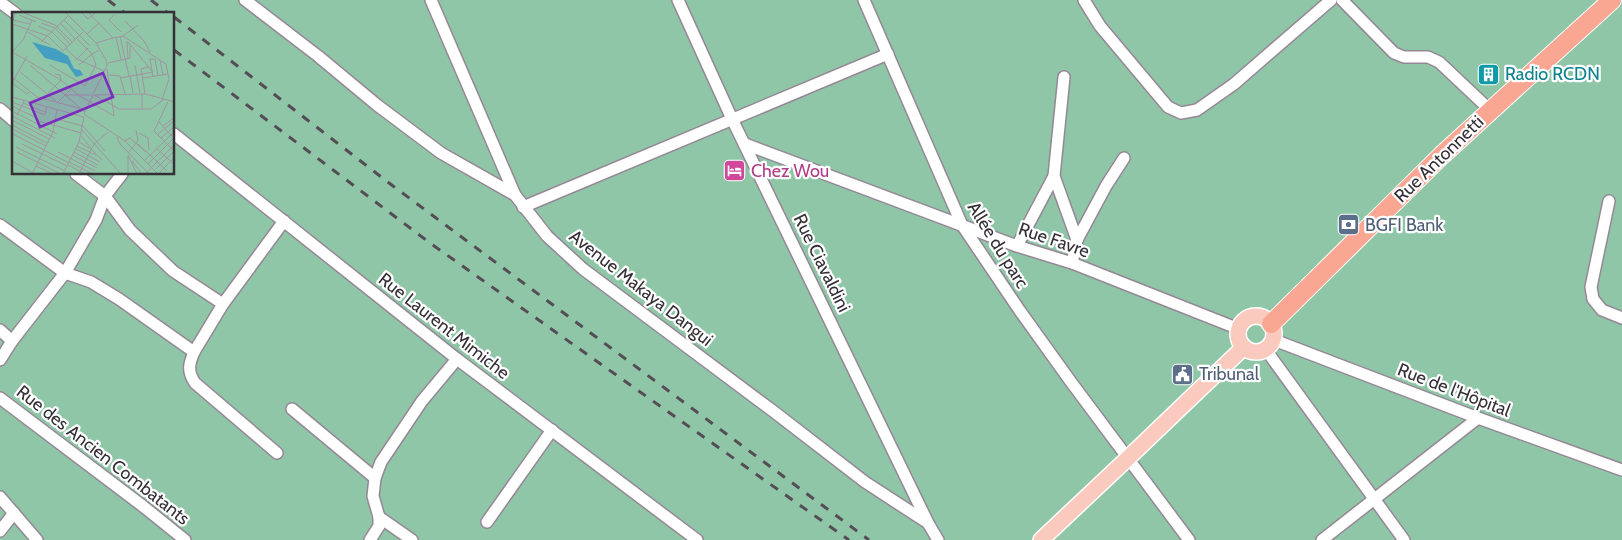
<svg xmlns="http://www.w3.org/2000/svg" width="1622" height="540" viewBox="0 0 1622 540" font-family="Cabin,sans-serif">
<rect width="100%" height="100%" fill="#e8d8e9"/>
<path fill="#8fc6a7" fill-rule="evenodd" d="M0 0H1622V540H0ZM14 14H174V174H14Z"/>
<g fill="none" stroke-linecap="round" stroke-linejoin="round">
<defs>
<g id="minor">
<polyline points="245,0 318,56 377,105 441,153 515,195 547,236 583,269 773,411 865,482 928,523"/>
<polyline points="431,0 515,195"/>
<polyline points="678,0 732,119 928,523 938,540"/>
<polyline points="864,0 962,225 1020,311 1071,382 1189,540"/>
<polyline points="1084,0 1100,26 1168,107 1181,113 1197,110 1234,84 1331,0"/>
<polyline points="1342,0 1394,53 1404,57 1428,57 1439,62 1490,110"/>
<polyline points="0,2 16,14"/>
<polyline points="0,109 14,121"/>
<polyline points="174,134 457,359 697,540"/>
<polyline points="745,144 1017,246 1072,263 1239,329"/>
<polyline points="76,174 105,196 130,230 173,271 223,304"/>
<polyline points="1054,176 1077,240 1072,263"/>
<polyline points="1609,201 1591,287 1593,299 1602,310 1622,318"/>
<polyline points="523,207 888,54"/>
<polyline points="0,225 65,273 91,282 119,299 194,352 223,304 284,221"/>
<polyline points="1077,240 1106,186 1124,158"/>
<polyline points="1017,246 1054,176 1064,77"/>
<polyline points="0,330 12,341"/>
<polyline points="1274,340 1478,418 1622,470"/>
<polyline points="1266,350 1404,540"/>
<path d="M194 352C189 364 187 371 195 383L277 453"/>
<polyline points="0,360 12,341 65,273 96,220 105,196 122,174"/>
<polyline points="0,398 144,507 185,540"/>
<polyline points="292,409 375,478"/>
<polyline points="0,497 37,540"/>
<polyline points="379,517 412,540"/>
<polyline points="487,522 552,430"/>
<polyline points="0,531 14,513"/>
<polyline points="370,540 379,526 379,517 373,496 375,478 381,462 422,401 457,359"/>
<polyline points="1322,540 1478,418"/>
</g>
<g id="major">
<circle cx="1256" cy="334" r="18"/>
<polyline points="1041,540 1127,459 1244,347"/>
</g>
<polyline id="highway" points="1271,324 1442,155 1612,0"/>
</defs>
<use href="#minor" stroke="#968796" stroke-width="14"/>
<use href="#major" stroke="#fff" stroke-width="18"/>
<use href="#highway" stroke="#fff" stroke-width="20"/>
<use href="#minor" stroke="#fff" stroke-width="11"/>
<use href="#major" stroke="#fbcabe" stroke-width="15"/>
<use href="#highway" stroke="#f9a693" stroke-width="18"/>
<g stroke="#554d56" stroke-width="3" stroke-dasharray="9 9" stroke-linecap="butt">
<polyline points="108,0 126,14"/>
<polyline points="151,0 169,14"/>
<polyline points="174,17 393,186 869,540"/>
<polyline points="174,50 430,243 849,540"/>
</g>
</g>
<defs>
<symbol id="building-square" viewBox="-11 -11 22 22"><rect x="-9" y="-9" width="18" height="18" rx="4" fill="#0f9aa8" stroke="#fff"/><path d="M-4-6H4V6H1V3H-1V6H-4ZM-2.5-4.3h1.7v1.8h-1.7ZM.8-4.3h1.7v1.8H.8ZM-2.5-1h1.7V.8h-1.7ZM.8-1h1.7V.8H.8Z" fill="#fff"/></symbol>
<symbol id="hotel-square" viewBox="-11 -11 22 22"><rect x="-9" y="-9" width="18" height="18" rx="4" fill="#d1479c" stroke="#fff"/><path d="M-6-4.5h1.5V1H6V5H4.5V3h-9V5H-6ZM-4 0a1.8 1.8 0 1 1 3.6 0ZM.5 0V-2.5h3Q6-2.5 6 0Z" fill="#fff"/></symbol>
<symbol id="bank-square" viewBox="-11 -11 22 22"><rect x="-9" y="-9" width="18" height="18" rx="4" fill="#5c6f8a" stroke="#fff"/><path d="M-6-4H6V4H-6ZM0-2.3a2.3 2.3 0 1 0 0 4.6a2.3 2.3 0 1 0 0-4.6Z" fill="#fff"/></symbol>
<symbol id="civic-square" viewBox="-11 -11 22 22"><rect x="-9" y="-9" width="18" height="18" rx="4" fill="#5c6f8a" stroke="#fff"/><path d="M-.6-6.5H3V-4.5H.6V-3L4-1V1h2V6H-6V1h2V-1L-.6-3ZM-1.2 2.5V6h2.4V2.5Z" fill="#fff"/></symbol>
</defs>
<g fill-rule="evenodd">
<use href="#building-square" x="1476" y="62" width="25" height="25"/>
<use href="#hotel-square" x="722" y="158" width="25" height="25"/>
<use href="#bank-square" x="1336" y="212" width="25" height="25"/>
<use href="#civic-square" x="1170" y="362" width="25" height="25"/>
</g>
<g text-anchor="middle" dominant-baseline="central" stroke-width="4.5" stroke-linejoin="round" paint-order="stroke">
<g font-size="18" fill="#0d838f" stroke="#fff" text-anchor="start">
<text x="1505" y="74">Radio RCDN</text>
</g>
<g font-size="18" fill="#352f36" stroke="#fff">
<text transform="translate(1439 159) rotate(-44)">Rue Antonnetti</text>
<text transform="translate(1054 240) rotate(19)">Rue Favre</text>
<text transform="translate(998 245) rotate(58)">Allée du parc</text>
<text transform="translate(822 263) rotate(64)">Rue Ciavaldini</text>
<text transform="translate(641 288) rotate(38)">Avenue Makaya Dangui</text>
<text transform="translate(444 326) rotate(38)">Rue Laurent Mimiche</text>
<text transform="translate(1454 390) rotate(21)">Rue de l'Hôpital</text>
<text transform="translate(103 455) rotate(38)">Rue des Ancien Combatants</text>
</g>
<g font-size="18" fill="#b23c85" stroke="#fff" text-anchor="start">
<text x="751" y="171">Chez Wou</text>
</g>
<g font-size="18" fill="#4e5e75" stroke="#fff" text-anchor="start">
<text x="1365" y="225">BGFI Bank</text>
<text x="1199" y="374">Tribunal</text>
</g>
</g>
<g transform="translate(12 12)">
<rect width="162" height="162" fill="#e8d8e9"/>
<path d="M0 1H162V162H0Z" fill="#8fc6a7"/>
<path d="M20 30 44 37 56 44 62 57 68 58 71 63 64 65 55 52 33 46Z" fill="#449ec1"/>
<path fill="none" stroke="#a094a1" stroke-width="1" d="M3 1 1 8 18 12M12 1 43 13 60 30M54 1 84 31 94 48 95 54 81 82M70 1 76 7 83 1M77 1 101 26 111 24 154 52 157 67 150 88M7 3 24 10M102 3 97 8 109 20M20 8 11 28 0 40 49 68 66 83 102 104M52 8 78 34M113 9 132 29 138 40M29 11 43 16 58 32M48 11 63 27M0 12 36 24 51 39 71 20M26 14 40 20 55 35M16 20 38 33M75 22 87 11M108 24 117 64M111 24 126 13M104 25 109 48M64 26 80 42 67 53M115 29 116 47M29 30 56 4M116 30 140 59M84 31 101 26M54 37 65 47 92 59M143 47 146 64M148 48 151 63M63 49 76 36M96 51 118 46V34M38 53 73 74 84 53 80 42 87 38M123 53 128 81M19 54 73 100M95 57 102 104M8 60 44 89M97 63 108 64 113 82M118 64 121 81M0 65 25 85 70 97M141 65 138 47H143M108 66 141 60M131 66 156 62M0 71 15 44M0 71 15 82 18 79M36 81 49 68 48 63 43 62M130 81V97M133 82 129 57 137 55M54 83H80M81 83 72 102 113 129 146 162M82 83 133 82 163 90M82 83 107 97H139L151 88M0 85 72 105M0 90 33 103 35 95M46 90 59 77M156 90 142 119 163 140M11 91 33 100M0 94 25 106M0 99 45 122M5 103 12 89M0 104 43 126M45 107 71 114 93 139M0 108 37 127M24 108 69 121M147 110 160 124M0 113 35 131M151 114 163 105M0 117 34 134M70 118 109 162M127 121 136 126 137 138M1 122 57 151M145 123 163 108M69 124 79 136M105 125 108 132 137 162M149 126 163 114M112 129 118 126 134 140M67 130 79 137 90 148M10 132 55 154M126 132 155 159M65 134 84 143M4 135 53 159M144 136 163 153M64 137 88 150M5 140 49 162M46 140 83 159M62 140 86 153M116 141 126 129 124 118M60 143 85 156M116 143 125 162M133 148 163 119M0 149 23 162M120 149 130 162M57 150 81 162M136 152 163 125M56 153 73 162M24 154 41 162M144 157 162 139M148 160 163 145M20 162 41 120 45 98M51 162 67 130 72 105M67 162 82 132 96 120M116 162V144M133 162 163 132"/>
<path fill="#7b2cbf" fill-opacity="0.15" stroke="#7b2cbf" stroke-width="2.5" d="M91 61 101 85 28 115 18 91Z"/>
<rect width="162" height="162" fill="none" stroke="#352f36" stroke-width="2.5"/>
</g>
</svg>
